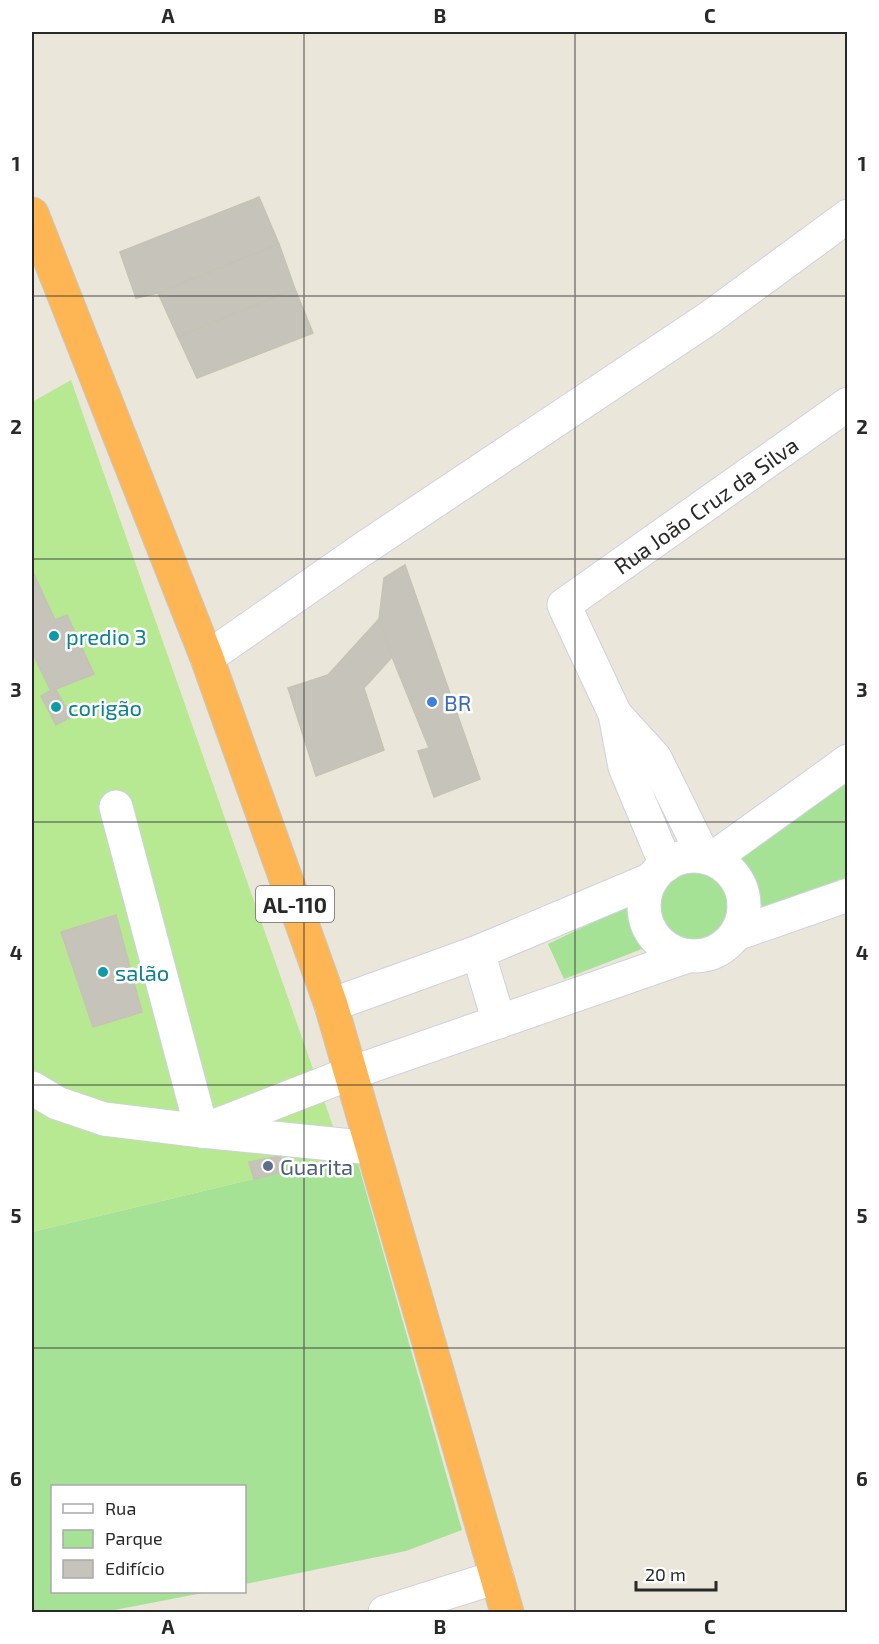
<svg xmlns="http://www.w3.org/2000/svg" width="879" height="1644" viewBox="0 0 879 1644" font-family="'Exo 2',sans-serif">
<rect width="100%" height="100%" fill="#ebe6da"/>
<g fill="#a5e296">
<polygon points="847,775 847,880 764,911 734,854"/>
<polygon points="699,868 722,879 734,907 726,923 715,939 692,941 671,933 657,917 661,889 675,873"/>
<polygon points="627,906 642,949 564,979 548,944"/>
<polygon points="357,1160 462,1530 406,1551 245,1584 244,1486 52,1486 52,1592 208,1592 104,1612 32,1612 32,1232 287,1171 346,1163"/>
</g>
<polygon fill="#b7e992" points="71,380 346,1163 287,1171 32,1232 32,402"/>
<g fill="#c6c3ba" stroke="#c6c2b4" stroke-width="1.5">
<polygon points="259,197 279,244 158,293 136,298 120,252"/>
<polygon points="279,244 295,289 178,337 158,293"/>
<polygon points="295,289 313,333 197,378 178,337"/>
<polygon points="405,565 480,779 434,797 418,751 429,748 392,657 379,619 384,578"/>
<polygon points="32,570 55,620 67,615 94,674 51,691 32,652"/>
<polygon points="379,619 392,657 364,688 384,750 316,776 288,688 328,675"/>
<polygon points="55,688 71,717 56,725 41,696"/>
<polygon points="116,915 142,1012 93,1027 61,932"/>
<polygon points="280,1156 287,1171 254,1179 249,1162"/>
</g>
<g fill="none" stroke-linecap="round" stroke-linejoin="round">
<defs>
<g id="minor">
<polyline points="207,658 360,551 709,318 848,216"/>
<polyline points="615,714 655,758 704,857"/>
<polyline points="116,807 202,1131"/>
<circle cx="694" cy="906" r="50"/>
<polyline points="712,859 848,761"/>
<path id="s1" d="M666 865 625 767 615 714 564 605 848 404"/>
<polyline points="736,934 848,895"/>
<polyline points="478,952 499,1022"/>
<polyline points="331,1005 478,952 652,879"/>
<polyline points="32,1088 57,1103 104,1119 202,1131 372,1148"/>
<polyline points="202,1131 351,1073 685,957"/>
<polyline points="385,1612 497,1577"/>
</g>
<polyline id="highway" points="32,214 207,658 331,1005 507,1612"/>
</defs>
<use href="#minor" stroke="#d0d0e2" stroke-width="35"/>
<use href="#highway" stroke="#c7c7c7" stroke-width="35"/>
<use href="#minor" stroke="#fff" stroke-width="33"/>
<use href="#highway" stroke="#fdb653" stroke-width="33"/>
</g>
<path fill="none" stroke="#292929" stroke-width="1.5" stroke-opacity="0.55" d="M304 32V1612M575 32V1612M32 296H848M32 559H848M32 822H848M32 1085H848M32 1348H848"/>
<g fill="#0f9aa8" stroke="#fff" stroke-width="2">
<circle cx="54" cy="636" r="6"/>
<circle cx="56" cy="707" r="6"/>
<circle cx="103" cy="972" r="6"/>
</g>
<circle fill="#3f7fe0" stroke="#fff" stroke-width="2" cx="432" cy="702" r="6"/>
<circle fill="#5c6f8a" stroke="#fff" stroke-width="2" cx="268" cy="1166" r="6"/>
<g text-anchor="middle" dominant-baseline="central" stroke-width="5" stroke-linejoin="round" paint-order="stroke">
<rect fill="#fff" stroke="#696969" stroke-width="1.5" x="256" y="886" width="78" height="36" rx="4.5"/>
<g font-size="21" font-weight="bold" fill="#292929">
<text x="295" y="904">AL-110</text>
</g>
<g font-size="22" fill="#292929" stroke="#fff">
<text stroke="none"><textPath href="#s1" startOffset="454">Rua João Cruz da Silva</textPath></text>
</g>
<g font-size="22" fill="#0d838f" stroke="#fff" text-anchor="start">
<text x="66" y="636">predio 3</text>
<text x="68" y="707">corigão</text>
<text x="115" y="972">salão</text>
</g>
<g font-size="22" fill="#366cbe" stroke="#fff" text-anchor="start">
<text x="444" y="702">BR</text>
</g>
<g font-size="22" fill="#4e5e75" stroke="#fff" text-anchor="start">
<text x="280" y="1166">Guarita</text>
</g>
</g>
<rect width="879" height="1644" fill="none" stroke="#ffffff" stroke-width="66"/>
<rect x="51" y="1485" width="195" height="108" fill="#ffffff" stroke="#a9a9a9" stroke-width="1.5"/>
<rect x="63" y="1504" width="30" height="9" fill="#ffffff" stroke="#a9a9a9" stroke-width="1.5"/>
<text x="105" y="1515" font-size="18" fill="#292929">Rua</text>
<rect x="63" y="1530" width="30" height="18" fill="#a5e296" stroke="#a9a9a9" stroke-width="1.5"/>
<text x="105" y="1545" font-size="18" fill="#292929">Parque</text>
<rect x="63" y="1560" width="30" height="18" fill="#c6c3ba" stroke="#a9a9a9" stroke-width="1.5"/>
<text x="105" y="1575" font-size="18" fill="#292929">Edifício</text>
<path d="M636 1581v9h80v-9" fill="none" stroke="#292929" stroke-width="3"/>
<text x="645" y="1581" font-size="18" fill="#292929" stroke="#ffffff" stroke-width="4.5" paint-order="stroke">20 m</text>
<rect x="33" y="33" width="813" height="1578" fill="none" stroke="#292929" stroke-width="2"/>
<g font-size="20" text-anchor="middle" font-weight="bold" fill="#292929">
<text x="168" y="23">A</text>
<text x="440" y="23">B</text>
<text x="710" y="23">C</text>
<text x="16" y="171">1</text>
<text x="862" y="171">1</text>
<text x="16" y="434">2</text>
<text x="862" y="434">2</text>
<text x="16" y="697">3</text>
<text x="862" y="697">3</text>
<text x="16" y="960">4</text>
<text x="862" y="960">4</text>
<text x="16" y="1223">5</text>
<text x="862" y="1223">5</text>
<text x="16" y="1486">6</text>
<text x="862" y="1486">6</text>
<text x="168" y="1634">A</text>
<text x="440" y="1634">B</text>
<text x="710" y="1634">C</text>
</g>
</svg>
